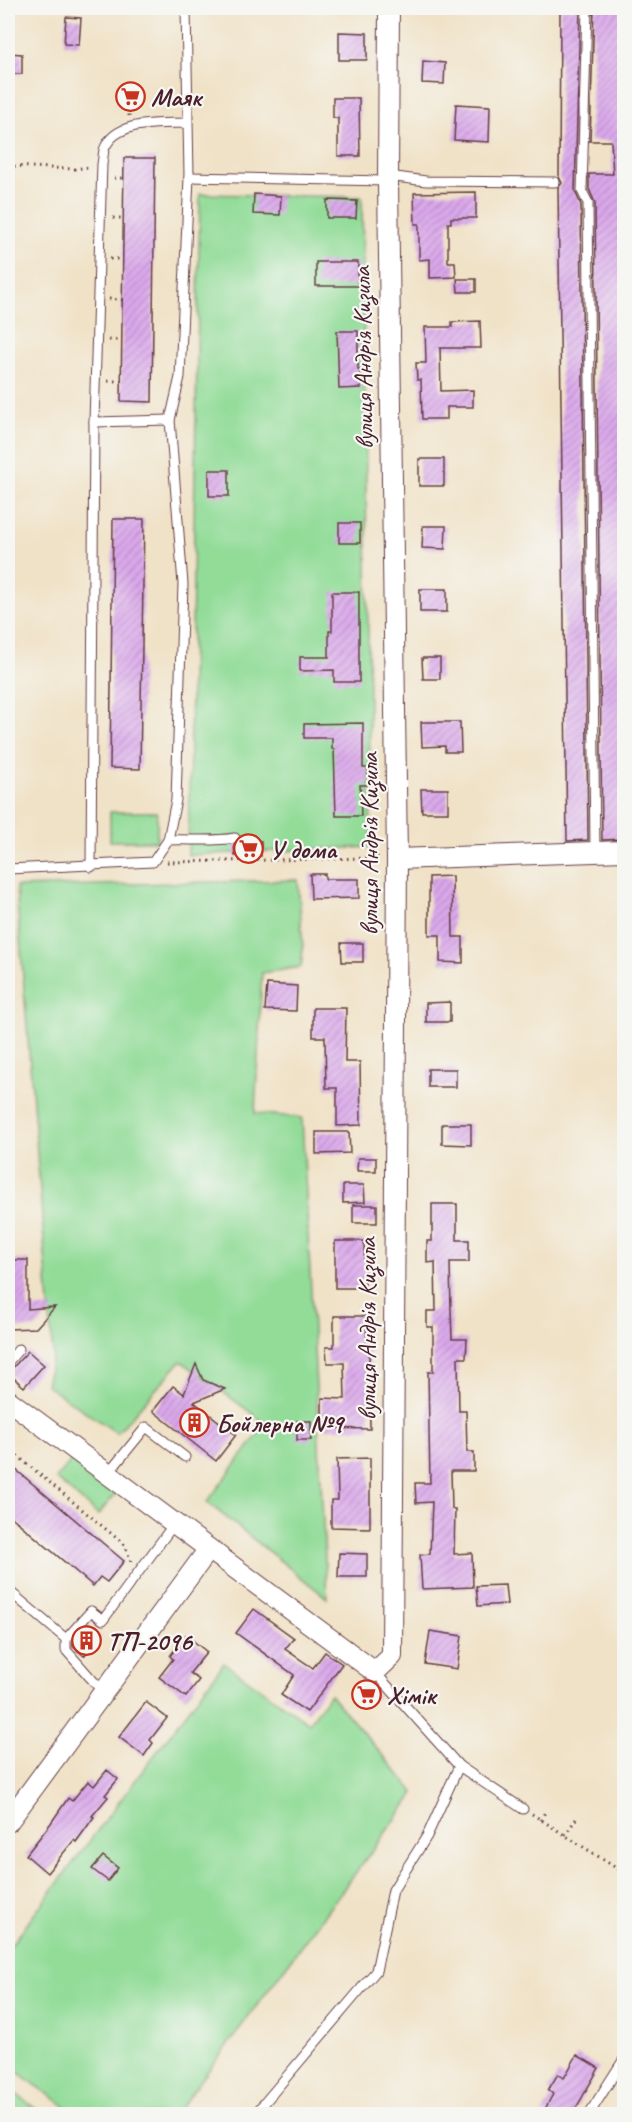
<svg xmlns="http://www.w3.org/2000/svg" width="632" height="2122" viewBox="0 0 632 2122" font-family="Caveat,sans-serif">
<defs>
<pattern id="building-hatch" width="6" height="6" patternUnits="userSpaceOnUse" patternTransform="scale(1.5)"><rect width="6" height="6" fill="#dba9ec"/><path d="M-1 1l2-2M0 6l6-6M5 7l2-2" fill="none" stroke="#b489bf"/></pattern>
</defs>
<rect width="100%" height="100%" fill="#f6f6f2"/>
<filter id="ink" filterUnits="userSpaceOnUse"><feTurbulence type="fractalNoise" baseFrequency=".0167" numOctaves="2"/><feDisplacementMap in="SourceGraphic" scale="12" xChannelSelector="R" yChannelSelector="G"/><feConvolveMatrix kernelMatrix="1 2 1 2 8 2 1 2 1" color-interpolation-filters="sRGB"/></filter>
<filter id="wash" filterUnits="userSpaceOnUse"><feTurbulence type="fractalNoise" baseFrequency=".008" numOctaves="4" result="noise"/><feDisplacementMap in="SourceGraphic" scale="24" xChannelSelector="R" yChannelSelector="G"/><feGaussianBlur stdDeviation="1.35" result="paint"/><feColorMatrix in="noise" values="0 0 0 0 0 0 0 0 0 0 0 0 0 0 0 0 0 1.4 0 .05"/><feComposite in="paint" operator="in"/></filter>
<g filter="url(#wash)">
<rect width="100%" height="100%" fill="#f0e2c7"/>
<g fill="#92dc98" stroke="#6e7e62" stroke-width="1.5">
<polygon points="200,194 362,197 371,847 188,855"/>
<rect x="110" y="812" width="47" height="29"/>
<polygon points="298,880 303,949 301,967 262,973 255,1113 302,1118 327,1598 207,1502 266,1424 181,1361 117,1433 46,1385 53,1355 16,887"/>
<polygon points="75,1455 118,1491 98,1515 56,1479"/>
<polygon points="224,1663 309,1723 330,1694 415,1793 176,2114 76,2114 8,2065 8,1949"/>
<polygon points="8,2088 43,2114 8,2114"/>
</g>
<g id="blocks">
<g fill="url(#building-hatch)">
<polygon points="560,8 580,8 575,191 581,205 588,840 567,841 558,188 562,183 559,177"/>
<polygon points="594,8 624,8 624,839 602,840 595,203 589,189 589,174 613,174 611,141 590,141"/>
<polygon points="66,17 81,18 79,45 64,44"/>
<polygon points="339,32 367,33 367,60 339,60"/>
<polygon points="8,53 22,54 22,74 8,74"/>
<polygon points="423,61 445,63 444,84 422,83"/>
<polygon points="333,98 359,98 360,156 338,156 338,118 333,118"/>
<polygon points="456,104 490,106 489,142 454,140"/>
<polygon points="124,158 155,158 152,402 121,401"/>
<polygon points="476,192 476,218 451,218 451,223 448,223 448,262 455,262 456,277 430,278 430,259 419,260 419,224 415,224 414,193"/>
<polygon points="254,194 281,196 280,215 253,214"/>
<polygon points="327,200 357,201 356,218 327,218"/>
<rect x="316" y="262" width="42" height="24"/>
<polygon points="457,279 476,279 476,292 458,292"/>
<polygon points="480,321 481,348 440,348 441,391 473,390 473,407 447,407 447,419 422,419 421,380 417,380 416,363 426,363 425,327 452,327 452,322"/>
<polygon points="337,331 358,331 358,370 360,370 361,388 339,389"/>
<rect x="419" y="459" width="25" height="27"/>
<rect x="209" y="470" width="20" height="26"/>
<polygon points="113,519 144,519 140,769 110,768"/>
<rect x="339" y="523" width="21" height="20"/>
<polygon points="423,526 446,526 445,549 422,548"/>
<rect x="420" y="589" width="27" height="23"/>
<polygon points="332,592 359,592 359,682 334,682 334,670 300,671 300,657 329,657 329,631 332,631"/>
<polygon points="422,658 440,658 440,679 423,679"/>
<polygon points="421,722 460,722 461,752 445,752 445,746 422,747"/>
<polygon points="363,723 363,768 368,768 368,785 360,785 361,816 336,816 334,749 332,749 332,738 304,738 304,724"/>
<polygon points="421,789 448,789 448,812 422,812"/>
<polygon points="241,841 261,841 261,856 235,856 234,845"/>
<polygon points="310,874 325,874 325,879 359,879 359,898 311,899"/>
<polygon points="452,876 453,937 463,937 463,963 440,962 440,935 429,935 429,877"/>
<polygon points="341,943 363,943 363,962 342,962"/>
<polygon points="267,984 297,986 296,1011 265,1010"/>
<polygon points="450,1002 450,1022 426,1022 426,1003"/>
<polygon points="313,1008 346,1008 345,1062 360,1062 361,1125 337,1126 337,1088 326,1088 325,1037 313,1037"/>
<rect x="428" y="1069" width="28" height="18"/>
<polygon points="442,1124 471,1124 471,1145 442,1144"/>
<polygon points="316,1132 349,1132 350,1153 316,1154"/>
<polygon points="358,1158 376,1158 376,1171 357,1171"/>
<polygon points="343,1185 364,1185 365,1202 343,1203"/>
<polygon points="432,1204 457,1204 457,1240 469,1240 469,1262 450,1262 451,1311 452,1339 467,1339 466,1358 458,1358 459,1411 466,1411 467,1452 474,1452 474,1471 451,1471 452,1509 455,1509 454,1554 472,1553 473,1587 422,1589 420,1555 430,1554 432,1502 416,1503 415,1483 430,1483 428,1372 433,1372 433,1327 427,1327 427,1311 436,1311 435,1262 427,1263 427,1241 432,1241"/>
<rect x="353" y="1205" width="24" height="18"/>
<polygon points="335,1241 364,1241 365,1288 335,1288"/>
<polygon points="8,1260 28,1260 28,1309 55,1307 36,1328 8,1329"/>
<polygon points="334,1316 366,1316 367,1346 369,1346 370,1429 322,1428 322,1398 345,1399 344,1363 327,1363 326,1347 334,1347"/>
<polygon points="28,1351 44,1365 24,1387 8,1373"/>
<polygon points="196,1364 203,1380 225,1389 194,1402 236,1435 216,1461 153,1411 173,1386 184,1394"/>
<rect x="297" y="1421" width="14" height="19"/>
<polygon points="370,1458 370,1528 331,1527 331,1500 338,1500 337,1459"/>
<polygon points="8,1463 124,1561 107,1582 100,1577 93,1586 8,1514"/>
<polygon points="339,1553 367,1554 367,1577 338,1577"/>
<polygon points="505,1585 507,1604 478,1606 476,1586"/>
<polygon points="254,1609 294,1638 285,1649 313,1668 325,1652 342,1664 307,1712 281,1695 294,1675 236,1633"/>
<polygon points="88,1626 101,1637 84,1656 73,1647 73,1642"/>
<polygon points="430,1631 462,1636 457,1669 425,1664"/>
<polygon points="186,1635 207,1652 190,1673 199,1680 186,1697 159,1677 173,1659 170,1656"/>
<polygon points="364,1684 377,1696 367,1705 355,1693"/>
<polygon points="146,1702 167,1718 150,1740 153,1743 144,1756 119,1737"/>
<polygon points="107,1770 118,1779 105,1795 108,1797 92,1816 94,1817 76,1842 74,1840 47,1873 26,1855 51,1823 68,1798 72,1801 88,1781 94,1786"/>
<polygon points="103,1856 118,1868 108,1881 92,1869"/>
<polygon points="577,2055 599,2068 572,2115 542,2115 553,2094 548,2090 558,2074 564,2078"/>
</g>
</g>
</g>
<g filter="url(#ink)">
<use href="#blocks" fill-opacity="0" stroke="#633c42" stroke-width="1.5"/>
<g fill="none" stroke-linecap="round" stroke-linejoin="round">
<defs>
<g id="service">
<polyline points="587,8 582,191 588,203 595,852"/>
<polyline points="189,177 388,181 396,177 426,181 555,182"/>
<polyline points="94,422 170,420"/>
<path d="M168 840C191 839 212 842 235 838"/>
<path d="M91 867 94 422 102 164C103 160 103 154 104 150 115 119 161 124 187 123"/>
<polyline points="8,869 153,862 168,840 176,800 183,584 170,420 180,377 189,177 186,8"/>
<polyline points="8,1362 19,1349"/>
<polyline points="107,1475 146,1427 185,1457"/>
<polyline points="8,1590 66,1639 91,1611 103,1620 174,1524"/>
<polyline points="66,1639 66,1650 103,1692"/>
<polyline points="375,1672 459,1766 523,1809"/>
<polyline points="255,2114 376,1971 393,1890 427,1836 459,1766"/>
<polyline points="589,2114 624,2059"/>
</g>
<g id="minor">
<polyline points="397,859 624,851"/>
<polyline points="8,1400 375,1672 392,1656 397,859 388,181 389,8"/>
<polyline points="8,1822 209,1549"/>
</g>
</defs>
<use href="#service" stroke="#633c42" stroke-width="11"/>
<use href="#minor" stroke="#633c42" stroke-width="22"/>
<g stroke="#633c42" stroke-width="3" stroke-dasharray="1.5 4.5" stroke-linecap="butt">
<polyline points="129,116 130,103"/>
<polyline points="8,166 75,169 89,167"/>
<polyline points="114,178 124,178"/>
<polyline points="113,218 123,218"/>
<polyline points="110,259 123,259"/>
<polyline points="109,299 122,300"/>
<polyline points="109,340 122,340"/>
<polyline points="108,381 121,381"/>
<polyline points="167,862 372,858 379,855"/>
<polyline points="8,1448 125,1545 131,1562"/>
<polyline points="532,1814 624,1873"/>
<polyline points="541,1820 546,1810"/>
<polyline points="565,1835 576,1819"/>
</g>
<use href="#service" stroke="#fff" stroke-width="9"/>
<use href="#minor" stroke="#fff" stroke-width="20"/>
</g>
</g>
<defs>
<symbol id="supermarket-ring" viewBox="-11 -11 22 22"><circle r="9.5" fill="#f6f6f2" stroke="#c8321e" stroke-width="1.5"/><path d="M-6-5.5h2.5l.6 2H6L4.5 2H-2.5L-4.4-4H-6ZM-1.5 3.2a1.3 1.3 0 1 0 .1 0ZM3 3.2a1.3 1.3 0 1 0 .1 0Z" fill="#c8321e"/></symbol>
<symbol id="building-ring" viewBox="-11 -11 22 22"><circle r="9.5" fill="#f6f6f2" stroke="#c8321e" stroke-width="1.5"/><path d="M-4-6H4V6H1V3H-1V6H-4ZM-2.5-4.3h1.7v1.8h-1.7ZM.8-4.3h1.7v1.8H.8ZM-2.5-1h1.7V.8h-1.7ZM.8-1h1.7V.8H.8Z" fill="#c8321e"/></symbol>
</defs>
<g fill-rule="evenodd">
<use href="#supermarket-ring" x="114" y="80" width="33" height="33"/>
<use href="#supermarket-ring" x="232" y="832" width="33" height="33"/>
<use href="#building-ring" x="178" y="1406" width="33" height="33"/>
<use href="#building-ring" x="70" y="1624" width="33" height="33"/>
<use href="#supermarket-ring" x="350" y="1678" width="33" height="33"/>
</g>
<g text-anchor="middle" dominant-baseline="central" stroke-width="4.5" stroke-linejoin="round" paint-order="stroke">
<g font-size="26" font-weight="bold" fill="#4a1f2b" stroke="#f6f6f2" text-anchor="start">
<text x="151" y="97">Маяк</text>
<text x="269" y="849">У дома</text>
<text x="216" y="1423">Бойлерна №9</text>
<text x="107" y="1641">ТП-2096</text>
<text x="387" y="1695">Хімік</text>
</g>
<g font-size="26" fill="#4a1f2b" stroke="#f6f6f2">
<text transform="translate(363 358) rotate(-91)">вулиця Андрія Кизила</text>
<text transform="translate(369 844) rotate(-90)">вулиця Андрія Кизила</text>
<text transform="translate(367 1329) rotate(-90)">вулиця Андрія Кизила</text>
</g>
</g>
<rect width="632" height="2122" fill="none" stroke="#f6f6f2" stroke-width="30"/>
</svg>
